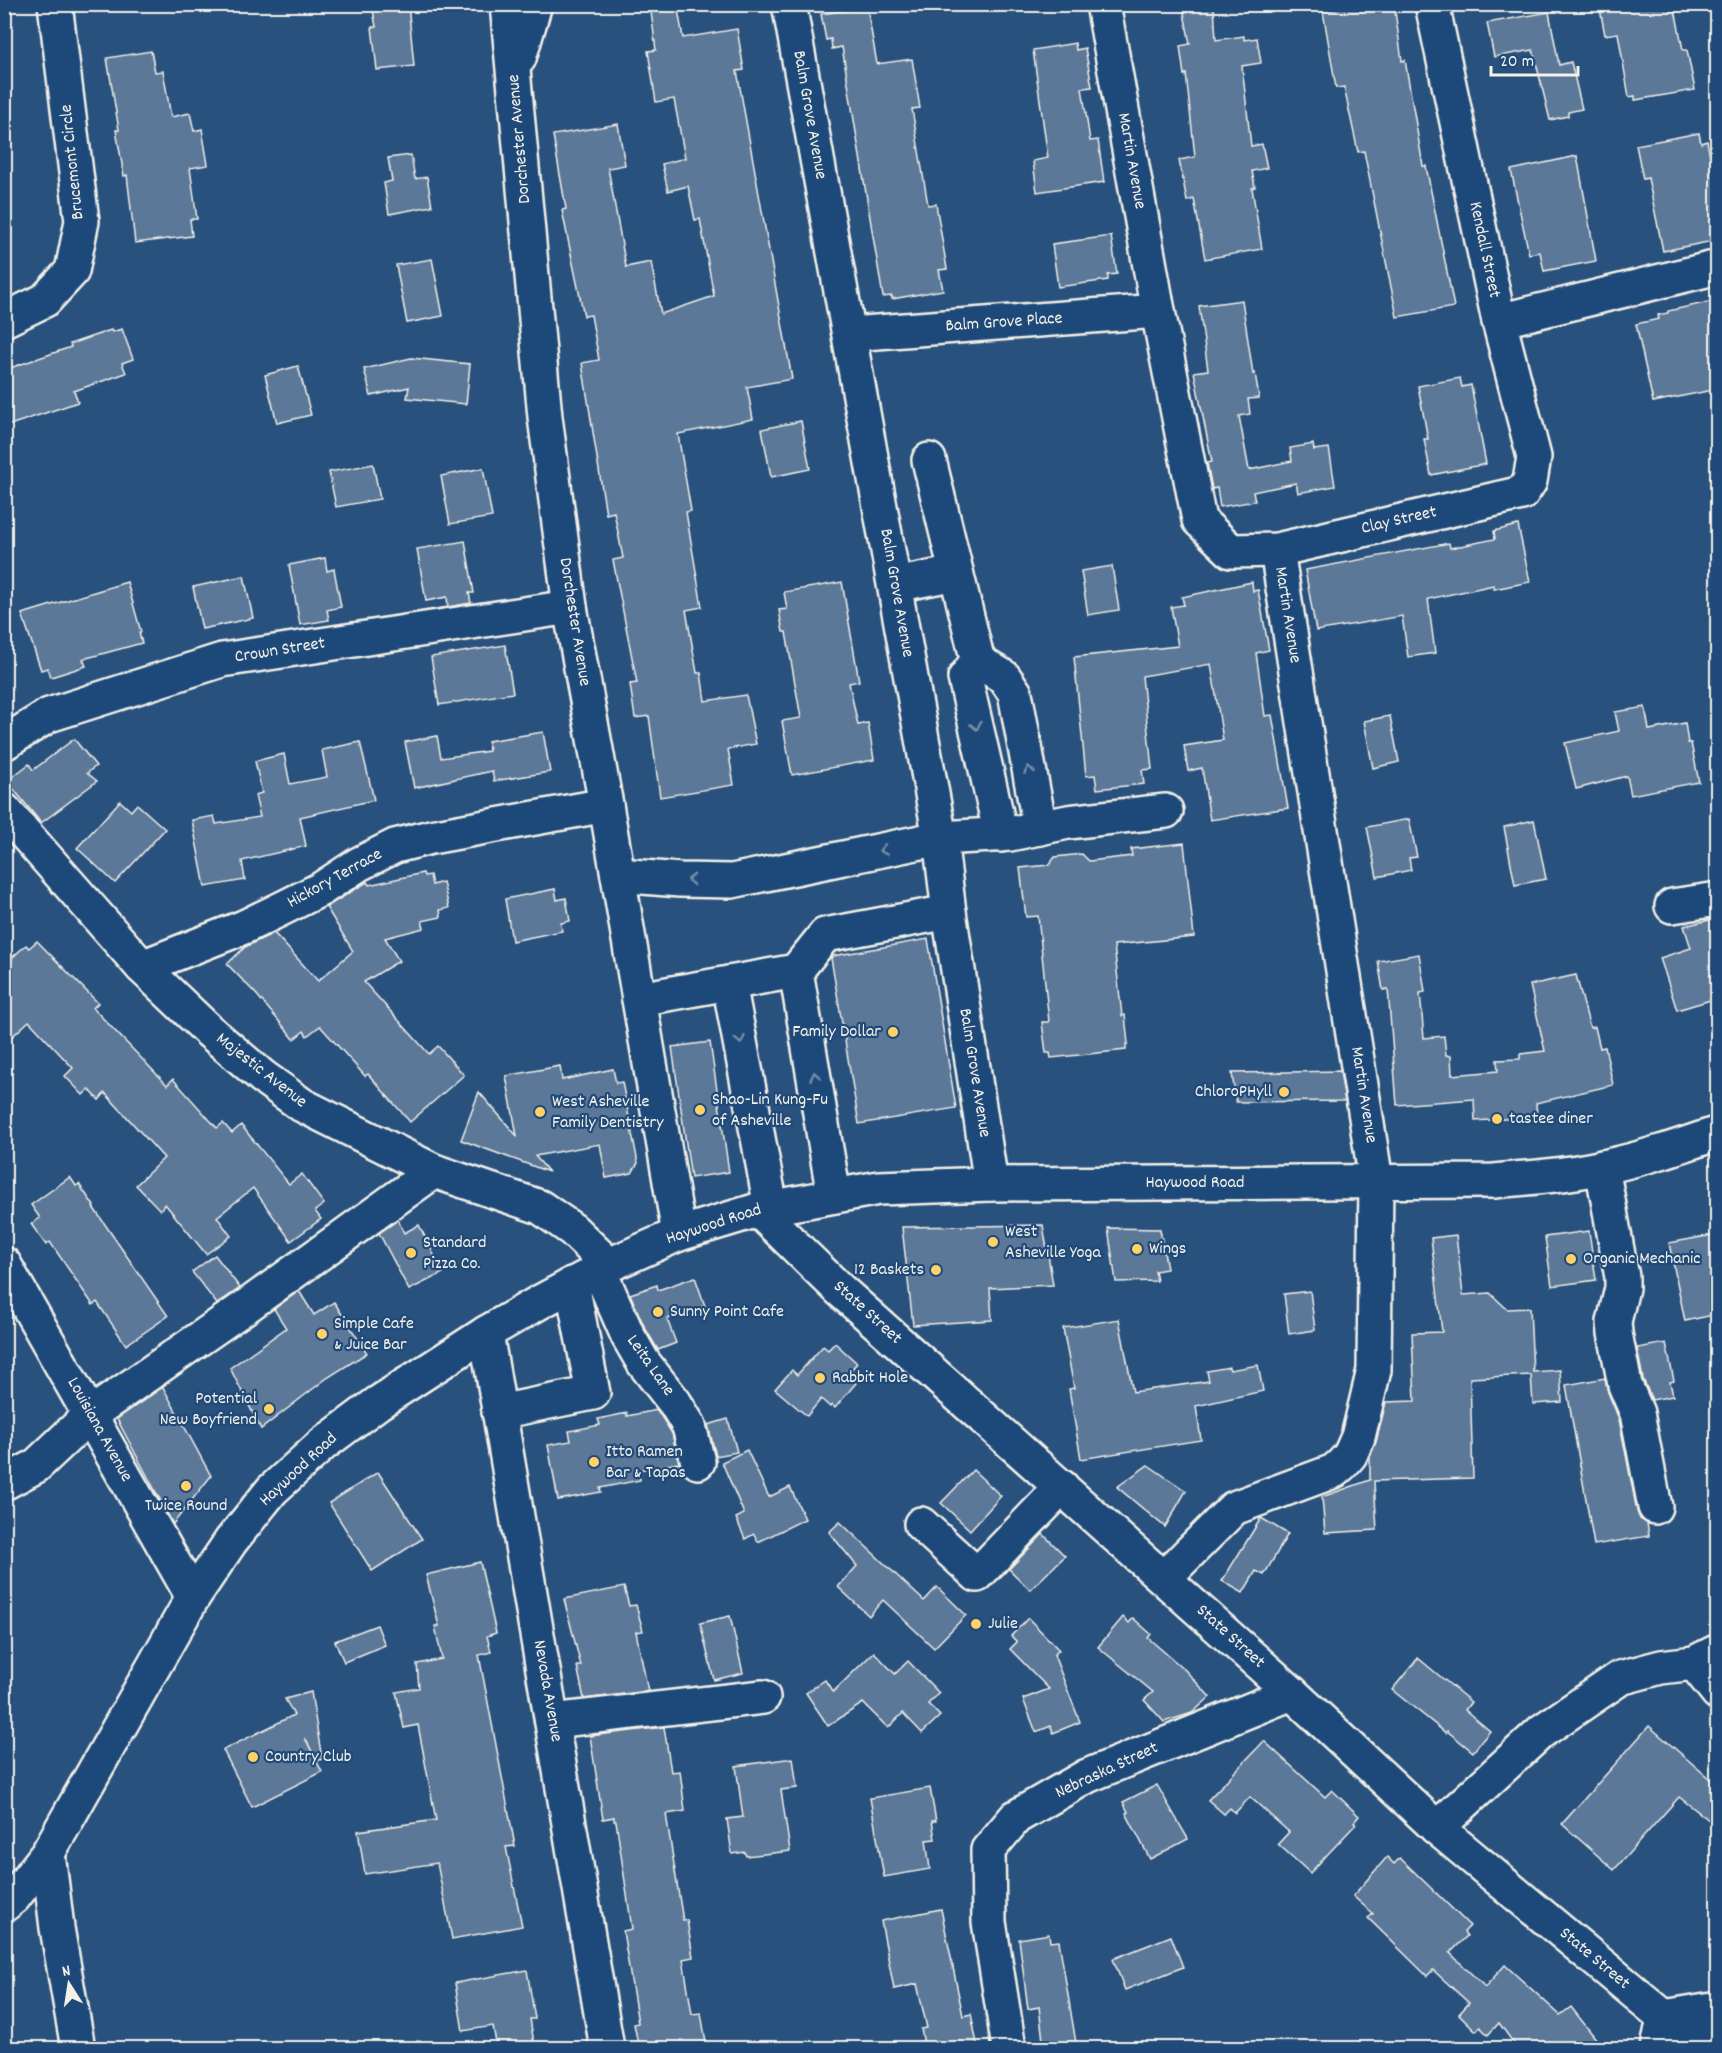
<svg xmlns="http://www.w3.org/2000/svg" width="1722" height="2053" viewBox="0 0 1722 2053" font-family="Dekko,sans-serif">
<rect width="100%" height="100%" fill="#28517e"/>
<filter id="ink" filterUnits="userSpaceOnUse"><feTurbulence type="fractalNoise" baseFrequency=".0167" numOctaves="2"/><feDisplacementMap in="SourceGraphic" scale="12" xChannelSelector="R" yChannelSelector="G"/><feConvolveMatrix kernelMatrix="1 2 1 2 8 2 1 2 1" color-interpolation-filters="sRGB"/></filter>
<g filter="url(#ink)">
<g fill="#5b7899" stroke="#f4f1e8" stroke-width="1.5">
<polygon points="372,4 408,4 414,66 377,70 372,27 376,27"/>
<polygon points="650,4 677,4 683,38 737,29 744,70 737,71 792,379 747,387 753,419 678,434 691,511 686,512 702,607 686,610 697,673 701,673 705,701 746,695 756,744 728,749 734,785 660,797 649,716 635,718 630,684 637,683 613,560 623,558 614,512 606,514 582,363 599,360 591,315 584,316 571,254 562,210 566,209 553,135 618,124 625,165 608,168 626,267 651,262 661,314 714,296 700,219 695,220 688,186 668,191 662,164 685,158 674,99 656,102 648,51 656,50"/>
<polygon points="1336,4 1394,4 1402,61 1405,60 1423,166 1426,166 1454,307 1397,317 1364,151 1358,152 1344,87 1336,88 1323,11 1337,9"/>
<polygon points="1599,4 1674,4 1683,50 1687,50 1695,90 1635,100 1635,96 1629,97 1618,33 1605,35"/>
<polygon points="867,7 877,64 912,59 920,108 912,109 928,205 936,204 947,269 939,270 943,290 892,299 892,296 883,297 842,47 832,49 831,39 826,40 821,14"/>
<polygon points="1214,7 1216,40 1244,36 1244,40 1257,38 1261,63 1242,66 1251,146 1262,144 1267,168 1252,171 1255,187 1252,188 1262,249 1205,259 1194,199 1187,201 1179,160 1195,157 1186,74 1184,75 1180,46 1190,44 1183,8"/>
<polygon points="1549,12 1559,65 1571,62 1582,109 1568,112 1568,116 1550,120 1533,50 1494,57 1487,23"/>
<polygon points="1075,43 1076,50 1085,48 1092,87 1082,88 1083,94 1090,141 1098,140 1104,182 1037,192 1033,161 1048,158 1033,50"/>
<polygon points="151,51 155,72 163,71 171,117 190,113 194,131 202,129 208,165 190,168 197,219 190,219 192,236 135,243 127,175 124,176 116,130 119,130 107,58"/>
<polygon points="1699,133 1701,143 1707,141 1718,197 1718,240 1663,251 1648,178 1643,179 1636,145"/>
<polygon points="411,155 415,179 427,177 432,206 389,214 384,183 392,181 388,158"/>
<polygon points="1577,156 1596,261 1544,271 1540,252 1529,254 1511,170"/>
<polygon points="1111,236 1117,274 1108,275 1108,280 1058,287 1052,244"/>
<polygon points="432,259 443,316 407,323 396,265"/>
<polygon points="1242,300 1253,374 1255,373 1259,398 1248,399 1250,414 1239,416 1249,470 1292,461 1290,448 1313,444 1314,450 1329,448 1335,486 1298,493 1296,483 1253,492 1255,501 1220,507 1217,488 1212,489 1207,463 1212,462 1194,372 1208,370 1199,306"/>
<polygon points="1718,300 1718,389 1653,402 1636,324 1659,319 1658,315 1668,313 1668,311"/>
<polygon points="122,329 133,359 122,363 126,373 74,391 78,402 4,427 4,370 71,347 70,344 111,330 112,332"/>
<polygon points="411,358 470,364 466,404 407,398 409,387 371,396 364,369"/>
<polygon points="298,366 311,415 277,423 265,375"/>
<polygon points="1460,378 1462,387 1471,385 1486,464 1431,475 1424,439 1428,439 1418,386"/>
<polygon points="801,421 810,469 771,477 762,429"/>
<polygon points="373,464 380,499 336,507 329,472"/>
<polygon points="483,468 492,517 450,524 441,476"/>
<polygon points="1518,525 1530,582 1494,589 1494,585 1428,599 1435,653 1408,657 1402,616 1316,631 1305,570 1449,543 1450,548 1495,539 1494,531"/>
<polygon points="465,541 474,593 469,593 471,603 448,607 447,597 426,601 417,549"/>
<polygon points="325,558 327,571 334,569 341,607 327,610 329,620 300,625 289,565"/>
<polygon points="1112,566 1119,610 1088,615 1081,571"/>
<polygon points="244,576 253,618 202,629 193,587"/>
<polygon points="127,582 141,632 139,633 142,643 83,659 86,666 51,677 48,668 41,670 22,614"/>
<polygon points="842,582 859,681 849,683 858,725 868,723 874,760 792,775 782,721 801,718 786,632 783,632 779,610 787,609 784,592"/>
<polygon points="1252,582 1253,591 1258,590 1269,650 1256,653 1265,716 1272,715 1288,808 1210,820 1202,768 1188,771 1184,746 1223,740 1211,664 1142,676 1152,769 1142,770 1144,784 1097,789 1095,775 1086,776 1074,657 1178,646 1171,607 1184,605 1182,597"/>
<polygon points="505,645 513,693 439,705 431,657"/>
<polygon points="1645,707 1649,730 1685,723 1688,743 1691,743 1699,782 1631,795 1627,776 1576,789 1565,743 1619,731 1615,712"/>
<polygon points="1390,716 1399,762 1373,768 1364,721"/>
<polygon points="543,732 550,772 494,781 492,771 414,788 405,742 437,736 441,758 489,751 488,741"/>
<polygon points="74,739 96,766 87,773 97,781 41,823 7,781 29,764 33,770"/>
<polygon points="360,742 374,800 300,817 306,846 242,861 245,880 205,887 192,820 214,816 216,824 260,817 255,795 262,793 255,761 284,754 290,784 327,777 322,750"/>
<polygon points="120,801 131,811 137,804 165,829 115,883 77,848"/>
<polygon points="1409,819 1417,857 1409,858 1411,870 1377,877 1367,827"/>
<polygon points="1534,820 1546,879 1515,885 1504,827"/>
<polygon points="1184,843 1194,937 1114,945 1122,1016 1125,1015 1128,1044 1126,1044 1126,1050 1051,1058 1050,1053 1046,1053 1042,1022 1049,1022 1038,916 1026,917 1020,868 1049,865 1055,857 1082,854 1089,861 1132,856 1131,849"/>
<polygon points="423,873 424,876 430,875 432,885 443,882 449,908 440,910 441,917 422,921 424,928 385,938 399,961 364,982 429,1054 438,1046 464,1075 410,1122 368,1074 365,1076 320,1026 307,1036 304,1031 294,1039 256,994 227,964 245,947 274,933 318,981 353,951 326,907 367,882 369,885"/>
<polygon points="555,889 557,900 566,898 570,921 561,923 562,931 512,941 505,899"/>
<polygon points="1718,918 1718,988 1711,990 1714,999 1677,1010 1660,958 1691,948 1684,926"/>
<polygon points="928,939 956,1108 859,1124 831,958 833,956"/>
<polygon points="37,941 98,1003 93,1008 167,1085 173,1079 217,1128 223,1123 232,1133 241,1125 289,1184 302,1174 324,1204 315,1211 321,1219 291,1241 253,1188 217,1217 231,1236 206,1254 165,1204 160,1210 136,1185 164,1158 105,1093 99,1100 89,1089 83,1095 65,1076 73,1068 29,1021 4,1044 4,965 26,945 29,948"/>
<polygon points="1419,954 1425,992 1420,993 1424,1038 1444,1036 1446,1055 1451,1056 1452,1075 1498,1071 1497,1060 1520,1059 1520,1054 1545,1051 1530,985 1576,975 1590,1028 1595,1027 1600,1048 1605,1047 1613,1085 1536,1103 1537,1117 1475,1121 1474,1099 1397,1105 1388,989 1383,990 1378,961"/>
<polygon points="710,1042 729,1172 691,1178 672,1047"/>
<polygon points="560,1066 562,1080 613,1069 616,1083 622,1082 638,1163 632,1173 606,1178 600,1144 535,1156 549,1172 461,1140 479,1092 517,1136 506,1076"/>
<polygon points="1340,1071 1345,1101 1236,1102 1232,1073"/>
<polygon points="70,1177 76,1186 79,1184 94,1206 93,1207 168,1316 126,1345 97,1302 93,1305 50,1242 46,1245 31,1224 40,1218 31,1205"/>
<polygon points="398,1220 404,1233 419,1225 443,1273 409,1290 379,1233"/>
<polygon points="1043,1225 1053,1285 990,1288 992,1320 913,1325 902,1227"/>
<polygon points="1108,1228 1160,1229 1167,1269 1155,1271 1157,1281 1116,1282"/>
<polygon points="1589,1231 1596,1280 1552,1286 1545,1237"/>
<polygon points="1718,1234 1718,1314 1685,1321 1669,1243"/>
<polygon points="1456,1235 1463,1295 1490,1293 1507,1309 1530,1308 1533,1372 1560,1370 1562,1402 1533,1404 1531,1375 1470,1378 1473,1478 1374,1481 1377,1530 1325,1533 1322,1497 1370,1480 1370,1457 1376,1442 1386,1402 1415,1401 1412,1333 1442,1332 1431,1238"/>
<polygon points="215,1255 240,1288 217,1304 192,1272"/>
<polygon points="695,1277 705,1306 667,1319 676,1343 658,1350 645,1328 630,1294 657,1285 658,1290"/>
<polygon points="299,1291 314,1315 334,1302 367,1353 327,1378 261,1429 230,1368 286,1328 274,1309"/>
<polygon points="1310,1291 1315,1330 1289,1334 1284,1294"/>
<polygon points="1119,1319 1133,1392 1209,1381 1207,1371 1229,1367 1230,1370 1258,1365 1263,1391 1196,1406 1201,1440 1081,1459 1069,1389 1074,1388 1063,1328"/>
<polygon points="835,1343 857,1363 851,1370 858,1376 853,1381 856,1383 835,1408 832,1405 830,1407 821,1399 807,1416 775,1389 792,1370 797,1375 823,1346 828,1350"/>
<polygon points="1666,1343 1674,1381 1670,1382 1673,1396 1652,1400 1643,1379 1637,1348"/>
<polygon points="1605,1378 1608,1392 1619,1419 1637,1511 1640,1519 1647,1523 1649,1536 1594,1545 1566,1385"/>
<polygon points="163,1387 211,1476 173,1524 117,1419"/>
<polygon points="657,1410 672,1433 679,1463 638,1470 640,1480 600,1488 601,1492 558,1500 548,1445 571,1441 569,1431 600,1425 598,1419 627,1413 627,1416"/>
<polygon points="728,1419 737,1452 716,1456 708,1425"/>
<polygon points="747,1450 769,1497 790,1487 805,1519 758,1542 754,1534 745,1539 736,1518 744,1514 722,1462"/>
<polygon points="1148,1465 1186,1491 1165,1527 1117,1487"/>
<polygon points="973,1470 1001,1496 970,1530 941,1503"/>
<polygon points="378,1472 422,1539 372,1571 329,1503"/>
<polygon points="1261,1518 1288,1534 1264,1575 1256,1571 1243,1593 1222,1581"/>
<polygon points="840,1522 924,1601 937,1587 966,1615 934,1648 883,1600 869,1616 838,1587 857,1566 829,1532"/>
<polygon points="1043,1534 1065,1556 1030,1590 1009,1569"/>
<polygon points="480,1562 496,1633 487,1636 491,1652 479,1655 515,1846 506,1847 522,1926 452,1939 437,1863 365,1874 358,1831 436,1820 418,1725 404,1728 396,1692 419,1688 417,1664 442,1659 435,1626 439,1626 426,1575"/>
<polygon points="624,1587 629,1606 636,1605 643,1631 636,1632 648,1691 584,1699 577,1666 581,1666 564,1599"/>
<polygon points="730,1616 743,1673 714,1680 700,1623"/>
<polygon points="1123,1617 1129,1623 1133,1618 1151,1634 1148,1638 1185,1670 1210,1697 1192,1713 1164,1722 1144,1700 1153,1692 1098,1647"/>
<polygon points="1028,1618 1059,1650 1054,1655 1080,1722 1053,1733 1051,1726 1036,1732 1023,1699 1049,1689 1010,1649 1017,1642 1011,1636"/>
<polygon points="377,1625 385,1645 344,1662 335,1641"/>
<polygon points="874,1652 895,1674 908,1661 939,1693 928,1704 940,1716 922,1733 903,1713 888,1728 863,1703 828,1726 806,1693 825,1680 833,1692"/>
<polygon points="1418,1658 1471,1702 1465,1710 1490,1731 1473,1752 1447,1731 1446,1733 1392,1690"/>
<polygon points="311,1692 322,1759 317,1761 305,1738 322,1772 252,1807 223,1750 294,1715 285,1699"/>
<polygon points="1649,1726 1718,1786 1718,1827 1679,1797 1614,1870 1562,1824"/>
<polygon points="664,1727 671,1772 680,1771 685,1811 666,1814 683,1921 687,1920 693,1957 683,1959 692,2014 701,2013 707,2049 639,2049 634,2024 638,2023 623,1931 632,1929 616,1821 614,1821 614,1817 603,1819 590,1736"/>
<polygon points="1264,1741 1325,1797 1332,1790 1359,1816 1354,1822 1356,1824 1310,1873 1278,1844 1289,1832 1250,1797 1235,1813 1230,1808 1224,1814 1208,1800"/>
<polygon points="793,1758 797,1788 781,1790 790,1851 746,1856 745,1852 732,1854 727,1819 743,1817 736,1766"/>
<polygon points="1157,1785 1188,1839 1150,1859 1126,1813 1128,1812 1123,1802"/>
<polygon points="930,1788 936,1821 932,1821 935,1839 926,1840 930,1869 884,1877 870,1798"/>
<polygon points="1387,1857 1394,1864 1400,1858 1470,1926 1464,1932 1467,1936 1450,1953 1485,1987 1505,1965 1560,2015 1571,2007 1604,2049 1518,2049 1499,2023 1488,2035 1480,2027 1476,2031 1459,2014 1469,2003 1433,1970 1427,1976 1368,1918 1373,1914 1353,1896"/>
<polygon points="941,1909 963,2016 971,2014 978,2049 925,2049 921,2029 927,2028 917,1984 894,1989 881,1921"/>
<polygon points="1049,1934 1050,1942 1059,1941 1077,2049 1044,2049 1039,2007 1028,2009 1019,1939"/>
<polygon points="1171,1936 1183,1967 1125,1990 1113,1959"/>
<polygon points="527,1970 535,2019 530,2019 535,2049 497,2049 493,2026 463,2031 455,1983"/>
</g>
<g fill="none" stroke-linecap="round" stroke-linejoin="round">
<defs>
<g id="minor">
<polyline points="507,4 545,417 570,607 606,805 679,1234"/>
<polyline points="789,4 940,838 949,912 991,1184"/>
<polyline points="1103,4 1158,311 1199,520 1231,551 1277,550 1522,493 1530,481 1534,457 1499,321 1432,4"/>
<polyline points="519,58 535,4"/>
<polyline points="4,320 45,300 72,271 82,221 55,4"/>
<polyline points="1499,321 1718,267"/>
<polyline points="850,334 1158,311"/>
<polyline points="929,460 979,666"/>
<polyline points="895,585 956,573"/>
<polyline points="4,743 49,715 222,660 570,607"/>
<polyline points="4,810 142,967 208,1030 263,1077 302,1105 434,1171 540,1207 573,1230 609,1265"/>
<polyline points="1001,835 965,678 973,667 984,665 1004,677 1015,693 1040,828"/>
<polyline points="618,875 680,880 732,881 940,838 1010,834 1068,822 1166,811"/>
<polyline points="1672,906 1718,899"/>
<polyline points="142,967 244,927 283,908 321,889 359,864 395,846 431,837 606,805"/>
<polyline points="796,971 834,1196"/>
<polyline points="729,983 771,1207"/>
<polyline points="639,999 796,971 825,935 949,912"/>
<polyline points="1602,1167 1622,1277 1622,1288 1614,1322 1615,1333 1625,1385 1637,1413 1655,1507"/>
<polyline points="758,1210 840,1290 1292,1693 1437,1828 1664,2017 1718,2043"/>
<polyline points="4,1264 193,1597"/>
<polyline points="599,1270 628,1336 643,1362 675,1403 689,1426 698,1462"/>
<polyline points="486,1333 607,2048"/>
<polyline points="499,1412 593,1393 572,1284"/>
<polyline points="4,1483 36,1466 91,1414 248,1305 434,1171"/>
<polyline points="921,1524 977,1575 1062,1487"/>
<polyline points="1164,1578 1234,1508 1334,1471 1342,1464 1350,1455 1358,1437 1374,1370 1376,1181 1277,550"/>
<polyline points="1694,1663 1718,1693"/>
<polyline points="552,1721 763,1697"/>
<polyline points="1437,1828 1542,1731 1620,1678 1661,1667 1694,1663 1718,1651"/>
<polyline points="48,1853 57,1928 78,2048"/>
<polyline points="1664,2017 1718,2008"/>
<polyline points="1009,2048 989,1922 988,1850 1016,1817 1087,1776 1292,1693"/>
<polyline points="1658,2048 1664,2017"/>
</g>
<path id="major" d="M4 1905 14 1897 48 1853 193 1597 231 1541 272 1490 323 1444 378 1403 486 1333 538 1303 609 1265 679 1234 758 1210 879 1188 991 1184 1493 1181C1529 1178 1567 1175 1603 1167 1642 1159 1680 1146 1718 1133"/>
</defs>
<use href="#minor" stroke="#f4f1e8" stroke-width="38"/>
<use href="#major" stroke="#f4f1e8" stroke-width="38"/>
<use href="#minor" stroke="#1f4a7a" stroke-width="33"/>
<use href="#major" stroke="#1f4a7a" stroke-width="33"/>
</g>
<defs><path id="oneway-chevron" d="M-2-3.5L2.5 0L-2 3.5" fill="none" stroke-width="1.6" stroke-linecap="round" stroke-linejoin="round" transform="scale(1.5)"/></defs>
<g stroke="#748da6">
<use href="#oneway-chevron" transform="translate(976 726) rotate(77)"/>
<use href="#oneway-chevron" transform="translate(1029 770) rotate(-100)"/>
<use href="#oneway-chevron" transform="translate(883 850) rotate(169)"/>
<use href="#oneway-chevron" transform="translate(691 880) rotate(-179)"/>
<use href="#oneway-chevron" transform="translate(740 1040) rotate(79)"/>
<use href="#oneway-chevron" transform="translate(815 1076) rotate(-100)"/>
</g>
</g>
<g fill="#ffd166" stroke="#1f4a7a" stroke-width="2">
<circle cx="893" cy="1032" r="6"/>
<circle cx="1284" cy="1092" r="6"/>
<circle cx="700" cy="1110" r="6"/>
<circle cx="540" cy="1112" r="6"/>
<circle cx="1497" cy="1119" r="6"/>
<circle cx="993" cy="1242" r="6"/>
<circle cx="1137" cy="1249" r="6"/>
<circle cx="411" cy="1253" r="6"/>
<circle cx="1571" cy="1259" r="6"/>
<circle cx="936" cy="1270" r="6"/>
<circle cx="658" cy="1312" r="6"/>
<circle cx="322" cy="1334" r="6"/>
<circle cx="820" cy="1378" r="6"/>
<circle cx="269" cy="1409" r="6"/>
<circle cx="594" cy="1462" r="6"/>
<circle cx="186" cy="1486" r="6"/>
<circle cx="976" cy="1624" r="6"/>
<circle cx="253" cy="1757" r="6"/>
</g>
<g text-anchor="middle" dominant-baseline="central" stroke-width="4.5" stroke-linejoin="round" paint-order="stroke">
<g font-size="18" fill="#f4f1e8" stroke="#1f4a7a">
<text transform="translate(809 115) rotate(80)">Balm Grove Avenue</text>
<text transform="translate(520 139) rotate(-95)">Dorchester Avenue</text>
<text transform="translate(1131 161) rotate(80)">Martin Avenue</text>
<text transform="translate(73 162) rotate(-96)">Brucemont Circle</text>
<text transform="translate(1484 250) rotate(78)">Kendall Street</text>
<text transform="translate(1004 323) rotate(-4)">Balm Grove Place</text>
<text transform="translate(1399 521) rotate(-13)">Clay Street</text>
<text transform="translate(896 593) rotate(80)">Balm Grove Avenue</text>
<text transform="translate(1287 615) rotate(81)">Martin Avenue</text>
<text transform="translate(574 622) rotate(81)">Dorchester Avenue</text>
<text transform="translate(280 651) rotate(-9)">Crown Street</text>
<text transform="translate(335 879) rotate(-29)">Hickory Terrace</text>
<text transform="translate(261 1071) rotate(38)">Majestic Avenue</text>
<text transform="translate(974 1073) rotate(81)">Balm Grove Avenue</text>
<text transform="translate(1363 1095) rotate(81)">Martin Avenue</text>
<text x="1195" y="1183">Haywood Road</text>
<text transform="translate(714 1225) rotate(-18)">Haywood Road</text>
<text transform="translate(867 1313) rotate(42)">State Street</text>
<text transform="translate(650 1366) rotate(55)">Leita Lane</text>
<text transform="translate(99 1430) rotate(61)">Louisiana Avenue</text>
<text transform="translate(299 1470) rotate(-43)">Haywood Road</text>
<text transform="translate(1230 1637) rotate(42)">State Street</text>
<text transform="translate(547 1691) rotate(80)">Nevada Avenue</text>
<text transform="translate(1107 1771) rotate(-25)">Nebraska Street</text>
<text transform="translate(1594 1959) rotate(40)">State Street</text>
</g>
<g font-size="18" fill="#f4f1e8" stroke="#1f4a7a" text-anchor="start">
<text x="881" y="1032" text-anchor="end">Family Dollar</text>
<text x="1272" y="1092" text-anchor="end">ChloroPHyll</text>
<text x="712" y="1100">Shao-Lin Kung-Fu<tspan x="712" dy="21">of Asheville</tspan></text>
<text x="552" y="1102">West Asheville<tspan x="552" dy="21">Family Dentistry</tspan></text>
<text x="1509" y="1119">tastee diner</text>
<text x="1005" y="1232">West<tspan x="1005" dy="21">Asheville Yoga</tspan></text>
<text x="423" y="1243">Standard<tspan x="423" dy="21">Pizza Co.</tspan></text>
<text x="1149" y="1249">Wings</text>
<text x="1583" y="1259">Organic Mechanic</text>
<text x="924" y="1270" text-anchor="end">12 Baskets</text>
<text x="670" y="1312">Sunny Point Cafe</text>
<text x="334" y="1324">Simple Cafe<tspan x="334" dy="21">&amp; Juice Bar</tspan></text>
<text x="832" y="1378">Rabbit Hole</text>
<text x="257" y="1399" text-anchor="end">Potential<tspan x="257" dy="21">New Boyfriend</tspan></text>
<text x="606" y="1452">Itto Ramen<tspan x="606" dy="21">Bar &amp; Tapas</tspan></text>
<text x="186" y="1506" text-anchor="middle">Twice Round</text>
<text x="988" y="1624">Julie</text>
<text x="265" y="1757">Country Club</text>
</g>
</g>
<rect width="1722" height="2053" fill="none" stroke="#1f4a7a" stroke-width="24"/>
<rect x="12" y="12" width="1698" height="2029" fill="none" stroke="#f4f1e8" stroke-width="2" filter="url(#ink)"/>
<g transform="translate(69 1984) rotate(348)" stroke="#1f4a7a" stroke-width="4.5" paint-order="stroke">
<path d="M0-4.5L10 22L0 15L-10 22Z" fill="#f4f1e8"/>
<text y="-9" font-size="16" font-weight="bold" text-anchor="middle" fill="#f4f1e8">N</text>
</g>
<path d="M1491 66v9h87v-9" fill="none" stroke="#f4f1e8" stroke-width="3"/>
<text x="1500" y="66" font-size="18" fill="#f4f1e8" stroke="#1f4a7a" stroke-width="4.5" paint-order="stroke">20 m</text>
</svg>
